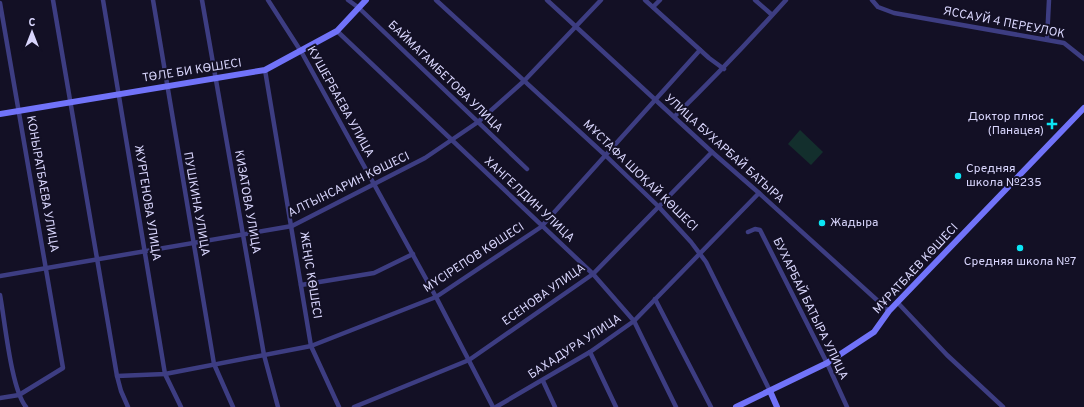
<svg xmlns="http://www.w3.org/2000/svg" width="1084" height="407" viewBox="0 0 1084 407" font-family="Overpass,sans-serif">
<rect width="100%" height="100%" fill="#131025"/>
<polygon fill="#132f2d" points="800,130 823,152 811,165 788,144"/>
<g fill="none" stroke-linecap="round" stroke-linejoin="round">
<g stroke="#3d3d82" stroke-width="4.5">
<polyline points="53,0 117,376 121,391 128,407"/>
<polyline points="103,0 165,374 181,407"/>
<polyline points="153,0 214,364 233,407"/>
<polyline points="202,0 264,355 278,407"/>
<polyline points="268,0 302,53 436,297 493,407"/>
<polyline points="348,0 359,8 527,169"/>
<polyline points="436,0 605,155 658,206 691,242 706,262 770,391"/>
<polyline points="547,0 712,152 759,193 889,311"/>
<polyline points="645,0 709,58 724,69"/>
<polyline points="755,0 771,14"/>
<polyline points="872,0 878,7 894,13 1064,43 1084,59"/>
<polyline points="0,3 63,368 19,395 0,398"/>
<polyline points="653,7 660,0"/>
<polyline points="337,31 593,274 634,321 676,407"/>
<polyline points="1047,39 1049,0"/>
<polyline points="265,70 311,346 339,407"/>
<path d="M675 116C713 79 750 40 786 0"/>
<polyline points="748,232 755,229 760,230 827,363 847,407"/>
<polyline points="0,276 292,226 425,158 478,122 524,81 601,0"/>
<polyline points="301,285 374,273 413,254"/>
<path d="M0 295C5 321 11 389 26 407"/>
<polyline points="655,299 711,407"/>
<polyline points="898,303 947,355 1003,407"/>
<polyline points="590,352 616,407"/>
<polyline points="117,376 165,374 311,346 436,297 541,227 700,50"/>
<polyline points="543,381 555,407"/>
<polyline points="354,407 469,360 593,274 712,152"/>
<polyline points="496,407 590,352 634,321 759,193"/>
</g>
<g stroke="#7173f9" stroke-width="6">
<polyline points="0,114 265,70 337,31 366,0"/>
<polyline points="770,391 777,407"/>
<polyline points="736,407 827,363 874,332 889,311 1084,108"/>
</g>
</g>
<g fill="#0be6f5" stroke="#131025" stroke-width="1.5">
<path d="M1050 118h4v4h4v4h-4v4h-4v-4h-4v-4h4z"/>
<circle cx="958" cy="176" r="4"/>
<circle cx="822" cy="223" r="4"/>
<circle cx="1020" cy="248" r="4"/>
</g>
<g text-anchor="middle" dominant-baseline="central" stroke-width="4" stroke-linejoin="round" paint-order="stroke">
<g font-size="12" fill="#d9d6fd" stroke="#131025">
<text transform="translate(1004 23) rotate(11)">ЯССАУЙ 4 ПЕРЕУЛОК</text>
<text transform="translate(192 71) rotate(-9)">ТӨЛЕ БИ КӨШЕСІ</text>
<text transform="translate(445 77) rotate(44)">БАЙМАГАМБЕТОВА УЛИЦА</text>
<text transform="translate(340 102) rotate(61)">КУШЕРБАЕВА УЛИЦА</text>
<text transform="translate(724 149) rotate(42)">УЛИЦА БУХАРБАЙ БАТЫРА</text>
<text transform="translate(640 176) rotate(44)">МҰСТАФА ШОҚАЙ КӨШЕСІ</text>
<text transform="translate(42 184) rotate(80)">КОНЫРАТБАЕВА УЛИЦА</text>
<text transform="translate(349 185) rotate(-26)">АЛТЫНСАРИН КӨШЕСІ</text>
<text transform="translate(529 200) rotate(43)">ХАНГЕЛДИН УЛИЦА</text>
<text transform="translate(247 202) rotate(80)">КИЗАТОВА УЛИЦА</text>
<text transform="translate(147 203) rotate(81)">ЖУРГЕНОВА УЛИЦА</text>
<text transform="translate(196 204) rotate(80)">ПУШКИНА УЛИЦА</text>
<text transform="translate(474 258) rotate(-33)">МҮСІРЕПОВ КӨШЕСІ</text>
<text transform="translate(916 269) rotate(-47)">МҰРАТБАЕВ КӨШЕСІ</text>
<text transform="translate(310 275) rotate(81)">ЖЕҢІС КӨШЕСІ</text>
<text transform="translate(544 295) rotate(-35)">ЕСЕНОВА УЛИЦА</text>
<text transform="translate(810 309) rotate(64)">БУХАРБАЙ БАТЫРА УЛИЦА</text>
<text transform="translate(575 347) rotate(-33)">БАХАДУРА УЛИЦА</text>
</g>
<g font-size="12" fill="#d9d6fd" stroke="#131025" text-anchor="start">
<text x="1044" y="117" text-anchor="end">Доктор плюс<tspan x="1044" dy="14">(Панацея)</tspan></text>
<text x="966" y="169">Средняя<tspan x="966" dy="14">школа №235</tspan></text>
<text x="830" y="223">Жадыра</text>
<text x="1020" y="262" text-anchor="middle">Средняя школа №7</text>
</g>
</g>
<g transform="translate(32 32)" stroke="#131025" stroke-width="3" paint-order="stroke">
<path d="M0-3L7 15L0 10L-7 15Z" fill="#d9d6fd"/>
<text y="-6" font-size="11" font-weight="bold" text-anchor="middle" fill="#d9d6fd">С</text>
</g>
</svg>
